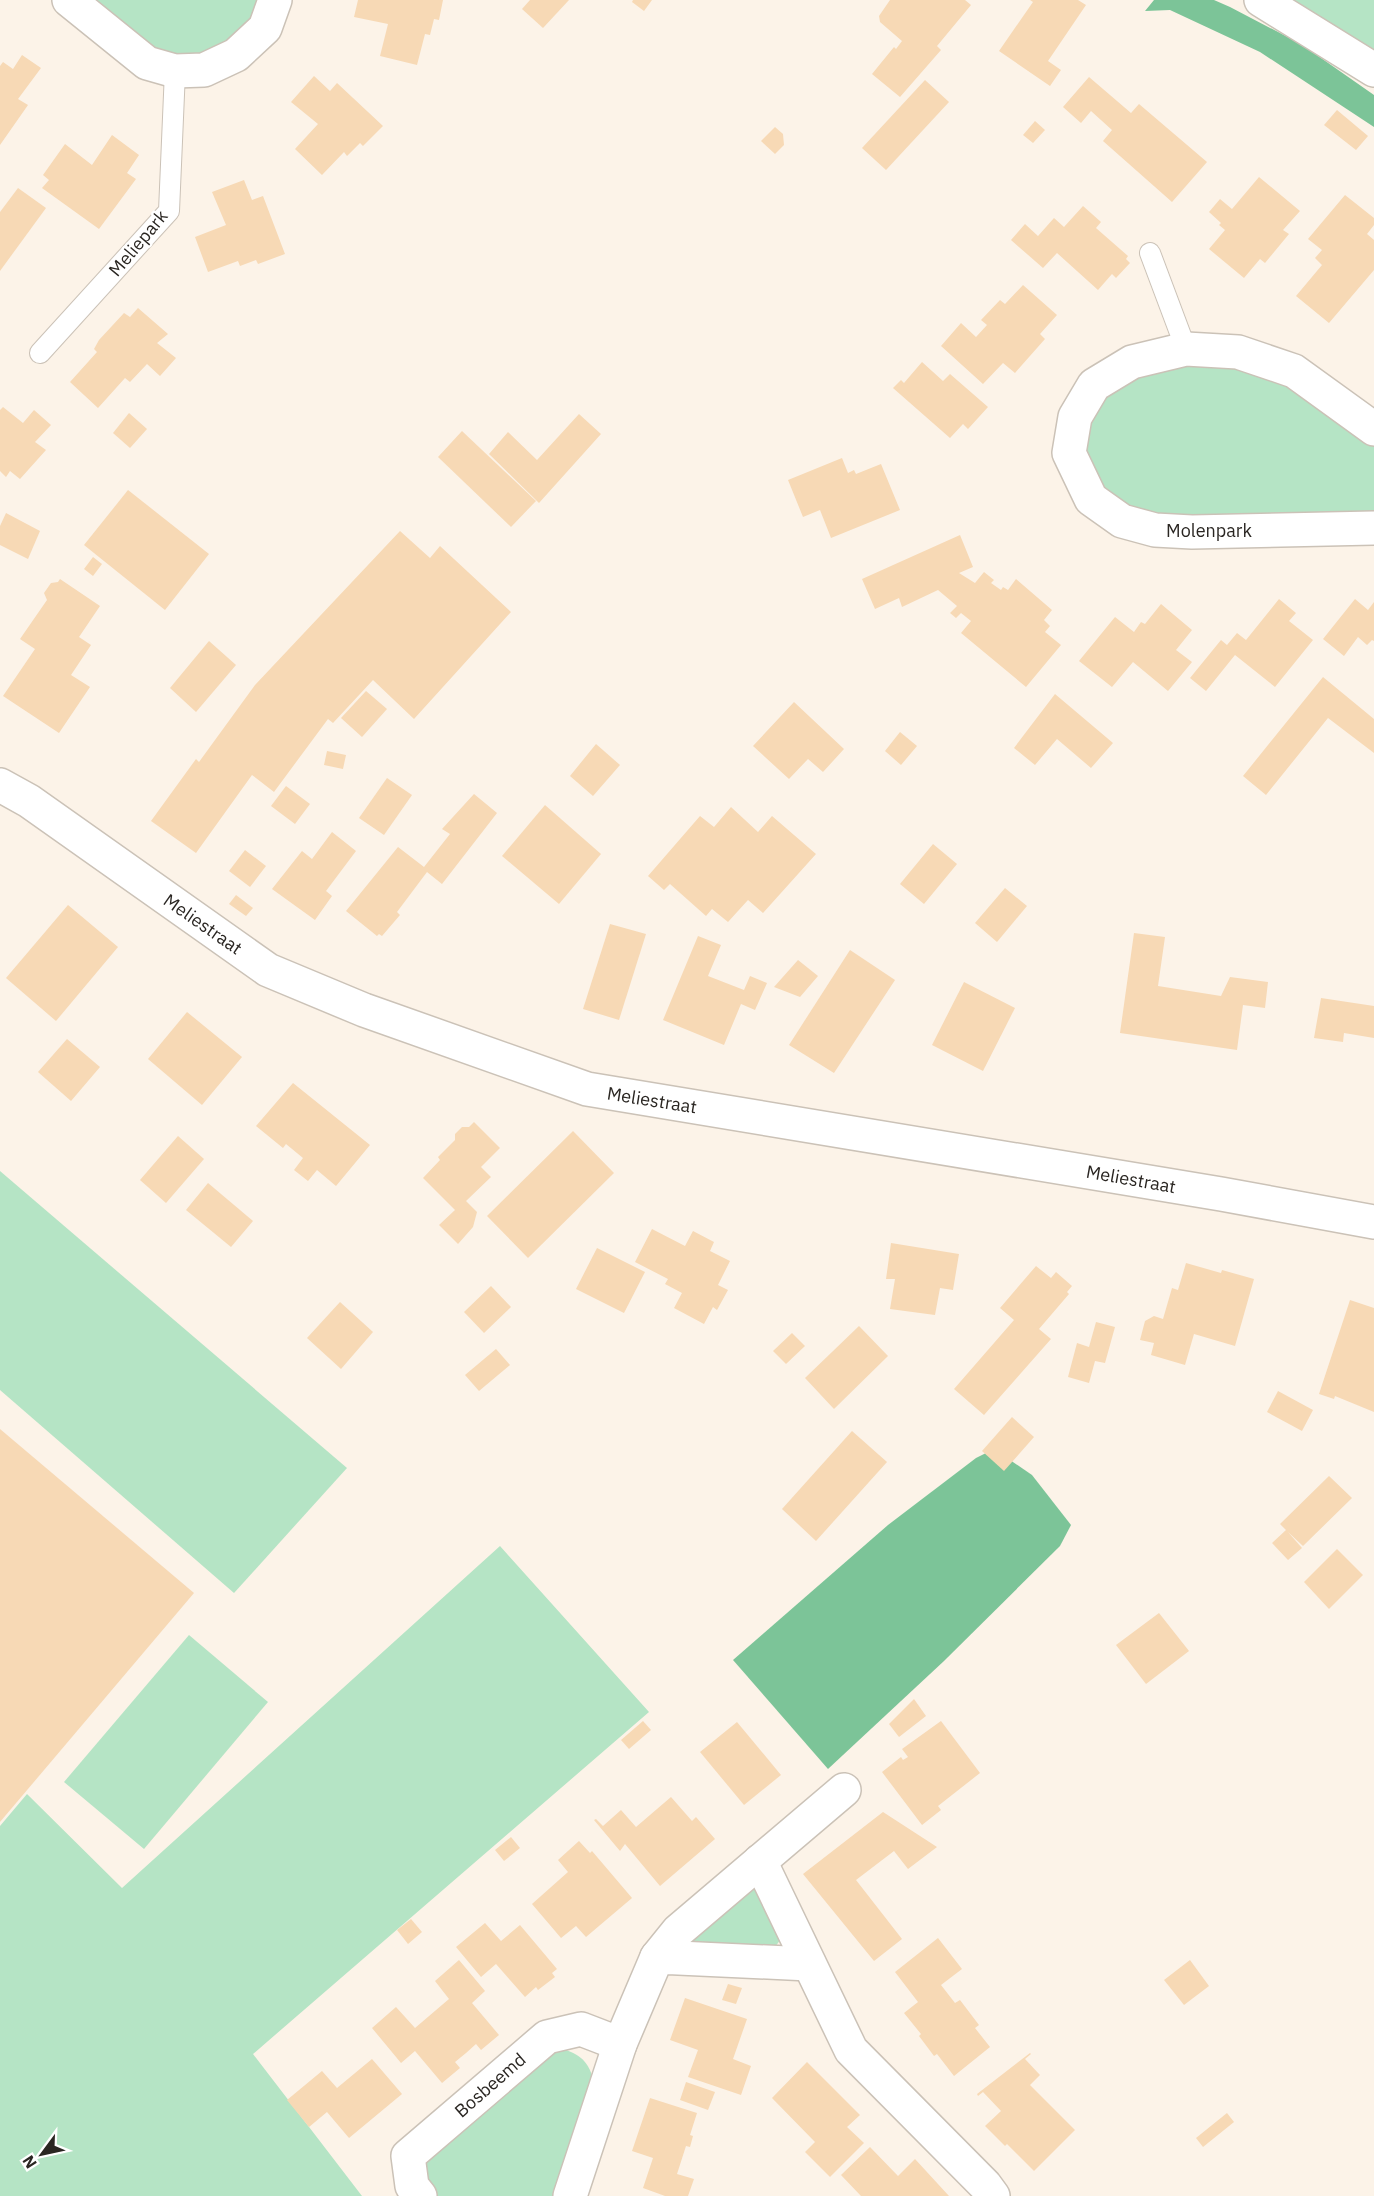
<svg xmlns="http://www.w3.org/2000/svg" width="1374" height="2196" viewBox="0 0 1374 2196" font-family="'IBM Plex Sans',sans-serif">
<rect width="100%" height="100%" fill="#fcf3e8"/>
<g fill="#b5e4c5">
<polygon points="88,0 261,0 255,24 201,58 156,53"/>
<polygon points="1272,0 1374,0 1374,64"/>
<polygon points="1238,352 1374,429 1374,528 1192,532 1091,499 1075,417 1094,385"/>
<polygon points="0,1171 347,1468 234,1593 0,1390"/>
<polygon points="500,1546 649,1712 253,2054 362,2196 0,2196 0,1826 27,1794 122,1888"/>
<polygon points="189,1635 268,1702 144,1849 64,1782"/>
<polygon points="752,1888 759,1888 781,1939 775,1947 693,1944 692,1939"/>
<path d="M557 2047C577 2053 588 2059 593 2079L557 2196H430L421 2166Z"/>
</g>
<g fill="#7cc498">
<polygon points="1154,0 1214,0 1230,7 1301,44 1374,95 1374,127 1260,52 1170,10 1145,11"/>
<polygon points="994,1449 1032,1475 1071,1525 1060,1546 944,1661 828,1769 733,1660 888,1525 976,1458"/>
</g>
<g fill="#f7d9b5">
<polygon points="358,0 443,0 439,20 434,19 430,35 425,34 417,65 380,56 388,24 354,17"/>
<polygon points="530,0 569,0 543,28 522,9"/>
<polygon points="633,0 652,0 644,11 632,2"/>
<polygon points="890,0 965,0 971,5 937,46 941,50 900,97 872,74 894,47 896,49 902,41 880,22 879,16"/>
<polygon points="1030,0 1078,0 1086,5 1048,61 1061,70 1050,86 999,51 1033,2"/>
<polygon points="22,55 41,68 18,99 28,105 0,145 0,66 3,62 13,69"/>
<polygon points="314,76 330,91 337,83 383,126 363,146 360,143 347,156 344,152 322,175 295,149 318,124 291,102"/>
<polygon points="1089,77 1131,113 1139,104 1207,162 1172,202 1103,141 1112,130 1091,111 1081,123 1063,107"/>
<polygon points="925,80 949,102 886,170 862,148"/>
<polygon points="1337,110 1368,136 1356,150 1324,125"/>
<polygon points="1035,121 1045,130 1033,143 1023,135"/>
<polygon points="775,127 783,134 784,145 775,154 761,141"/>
<polygon points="112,135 139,155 127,173 136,179 99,229 42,188 49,180 43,175 65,144 92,165"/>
<polygon points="1259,177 1300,211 1283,230 1289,234 1265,263 1260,259 1244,278 1209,249 1225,230 1219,225 1221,223 1209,212 1220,199 1232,209"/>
<polygon points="244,180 252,200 263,196 285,254 258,264 256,260 240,266 238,261 208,272 195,237 226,225 212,192"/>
<polygon points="18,188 46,208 0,271 0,212"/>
<polygon points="1345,195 1374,218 1374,225 1367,234 1374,240 1374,270 1329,323 1296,296 1322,265 1315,258 1322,250 1308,239"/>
<polygon points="1083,206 1101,222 1096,228 1128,256 1126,259 1130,263 1116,278 1112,274 1098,290 1057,253 1043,268 1011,240 1025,224 1038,236 1054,218 1064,227"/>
<polygon points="1023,285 1057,315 1040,334 1045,339 1015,373 1003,363 983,384 941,346 961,323 976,337 987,325 981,320 1000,300 1005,304"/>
<polygon points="138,308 168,334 157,343 176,358 160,376 147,364 130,382 125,378 98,408 70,382 97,352 94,349 99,340 124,313 130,317"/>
<polygon points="922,362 943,381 950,374 988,407 968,429 963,424 950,438 893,388 901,380 904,383"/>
<polygon points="3,407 23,423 34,410 51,425 35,442 46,450 20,479 10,471 6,477 0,471 0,410"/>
<polygon points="129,413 147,429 130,448 113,433"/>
<polygon points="579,414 601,434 539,503 489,454 508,432 537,460"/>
<polygon points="462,431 536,501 511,527 438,457"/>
<polygon points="842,458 848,473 854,470 856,474 881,464 900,510 831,538 820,510 803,517 788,480"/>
<polygon points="128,490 209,554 165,610 84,545"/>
<polygon points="6,513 40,531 28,559 0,545 0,526"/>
<polygon points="400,531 430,558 440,546 511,612 414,719 373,680 333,723 328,719 274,792 252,775 196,853 151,821 196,759 199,762 255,685"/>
<polygon points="960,535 973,567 959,573 975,583 984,572 994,580 991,583 1001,590 1003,587 1008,590 1016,579 1052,610 1044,620 1050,626 1045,632 1061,645 1026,687 961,633 971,621 961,613 956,618 950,613 957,606 938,590 902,607 899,598 875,609 862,579"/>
<polygon points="93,557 102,564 93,576 84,569"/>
<polygon points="60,579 100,606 79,637 91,645 71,675 90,687 59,733 3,696 35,649 20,639 47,600 44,593 51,583 58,582"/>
<polygon points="1279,599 1296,613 1289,621 1313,640 1275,687 1235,655 1206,691 1190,678 1221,640 1227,645 1237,633 1246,640"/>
<polygon points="1355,599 1368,610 1374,602 1374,641 1372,640 1367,645 1358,637 1344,656 1323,639"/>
<polygon points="1161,604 1192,630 1176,650 1192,662 1168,691 1133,662 1112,687 1079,661 1115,617 1134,632 1141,622 1145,624"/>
<polygon points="209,641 236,665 196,712 170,688"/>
<polygon points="1323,677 1374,719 1374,753 1328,718 1266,795 1243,776"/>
<polygon points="366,691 387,709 362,737 341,718"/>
<polygon points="1055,694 1113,743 1091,768 1057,739 1035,765 1014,748"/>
<polygon points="794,702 844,749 823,772 808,759 789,779 753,746"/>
<polygon points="900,732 917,746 901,765 885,751"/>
<polygon points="596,744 620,765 593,796 570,776"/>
<polygon points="327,751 346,755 343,769 324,765"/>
<polygon points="387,778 412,795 384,835 359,818"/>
<polygon points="286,786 310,804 295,824 271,806"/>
<polygon points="474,794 497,813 442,884 427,872 397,912 400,915 382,936 379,934 377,936 346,911 398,847 424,867 450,834 442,829"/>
<polygon points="545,805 601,854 559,904 502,856"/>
<polygon points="731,807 758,832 772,816 816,854 763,913 748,900 728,922 712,909 706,916 670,884 664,890 648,876 700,816 714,827"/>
<polygon points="332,832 356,851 326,891 332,896 315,920 272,889 302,851 312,859"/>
<polygon points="933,844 957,864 924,904 900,884"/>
<polygon points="245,850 266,866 250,887 229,871"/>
<polygon points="1005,888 1027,906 997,942 975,923"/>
<polygon points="236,895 253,908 246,916 229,904"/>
<polygon points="68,905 118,947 56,1021 6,978"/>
<polygon points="610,924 646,934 619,1020 583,1009"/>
<polygon points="1134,933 1165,937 1158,986 1221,996 1230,977 1268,982 1265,1008 1243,1005 1237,1050 1120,1033"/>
<polygon points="698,936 721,945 708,976 744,990 750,976 767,983 755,1010 741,1004 724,1045 663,1020"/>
<polygon points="850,950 895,980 834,1073 789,1045"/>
<polygon points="798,960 818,976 800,997 774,987"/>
<polygon points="964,982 1015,1008 983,1071 932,1045"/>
<polygon points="1321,998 1374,1006 1374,1038 1344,1033 1343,1042 1314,1038"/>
<polygon points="187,1012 242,1057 202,1105 148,1059"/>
<polygon points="67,1039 100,1067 71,1101 38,1072"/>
<polygon points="293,1083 370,1145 336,1186 317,1170 308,1181 294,1170 303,1158 286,1144 283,1148 256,1126"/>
<polygon points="474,1122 500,1148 481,1167 491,1177 466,1201 477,1212 473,1227 458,1244 439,1225 455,1210 423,1178 440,1160 438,1157 455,1140 455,1134 462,1127 469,1127"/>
<polygon points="573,1131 614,1173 528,1258 487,1216"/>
<polygon points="178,1136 204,1159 166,1203 140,1180"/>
<polygon points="208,1183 253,1221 231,1247 186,1210"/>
<polygon points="652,1229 685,1246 693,1231 714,1242 710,1251 730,1261 718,1285 728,1290 717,1310 713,1307 704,1324 674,1308 682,1293 665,1284 668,1279 635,1262"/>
<polygon points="891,1243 959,1254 953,1290 940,1288 935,1315 890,1309 895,1279 886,1279"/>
<polygon points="597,1248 645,1272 624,1313 576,1289"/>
<polygon points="1186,1263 1221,1273 1222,1270 1254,1279 1235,1346 1194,1334 1185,1365 1151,1355 1154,1343 1140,1340 1145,1321 1154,1316 1163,1319 1172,1288 1178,1290"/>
<polygon points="1036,1266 1051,1278 1056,1272 1072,1286 1067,1292 1069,1294 1039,1329 1051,1339 984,1415 954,1389 1014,1320 1000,1308"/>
<polygon points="491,1286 511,1307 484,1333 464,1312"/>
<polygon points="1350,1300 1374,1308 1374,1412 1335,1396 1334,1399 1319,1394"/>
<polygon points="340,1302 373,1332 341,1369 307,1338"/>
<polygon points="1096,1322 1115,1327 1105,1363 1095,1361 1089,1383 1068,1377 1077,1343 1089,1347"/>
<polygon points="859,1326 888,1356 834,1409 805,1378"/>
<polygon points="792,1333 805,1346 786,1364 773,1351"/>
<polygon points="496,1349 510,1365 479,1391 465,1375"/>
<polygon points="1278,1391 1313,1410 1302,1431 1267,1412"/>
<polygon points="1012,1417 1034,1437 1004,1471 982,1451"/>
<polygon points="0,1429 194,1593 0,1822"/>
<polygon points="852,1431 887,1462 816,1541 782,1509"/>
<polygon points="1329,1476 1352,1498 1303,1546 1288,1532 1302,1548 1288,1560 1272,1543 1286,1530 1280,1524"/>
<polygon points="1337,1549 1363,1575 1329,1609 1304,1582"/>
<polygon points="1159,1613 1189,1651 1146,1684 1116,1645"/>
<polygon points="914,1699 926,1716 899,1737 889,1724"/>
<polygon points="643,1721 651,1730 629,1749 621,1740"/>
<polygon points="941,1721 980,1773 938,1806 941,1810 922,1825 882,1772 901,1757 903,1760 908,1757 902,1749"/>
<polygon points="737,1722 781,1775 744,1805 700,1752"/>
<polygon points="671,1797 692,1821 696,1817 715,1839 660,1886 625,1844 620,1851 594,1820 596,1819 603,1826 621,1810 636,1827"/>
<polygon points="883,1812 937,1847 908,1869 894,1851 856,1880 902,1939 874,1961 803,1874"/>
<polygon points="511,1837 520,1848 504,1861 495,1850"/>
<polygon points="579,1841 590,1853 592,1851 632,1898 586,1937 576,1926 561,1938 532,1904 568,1872 558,1860"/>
<polygon points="411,1919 422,1932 408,1944 397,1930"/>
<polygon points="485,1923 501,1941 520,1925 557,1969 552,1973 555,1977 538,1990 536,1987 525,1997 496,1964 481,1977 456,1947"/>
<polygon points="938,1938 962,1969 941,1985 955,2003 960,2000 979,2025 975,2028 990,2047 954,2076 937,2054 934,2056 919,2036 921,2034 904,2013 918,2002 895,1972"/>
<polygon points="459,1960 485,1991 472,2003 499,2035 481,2050 476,2044 466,2053 455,2062 460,2068 442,2083 415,2051 401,2063 372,2028 396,2007 415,2028 449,1999 435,1981"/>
<polygon points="1190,1960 1209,1986 1184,2005 1164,1980"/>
<polygon points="728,1984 742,1988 736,2004 722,2000"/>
<polygon points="685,1998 747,2019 733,2059 751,2066 741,2095 688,2077 698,2050 670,2040"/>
<polygon points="1030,2053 1031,2054 1025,2059 1040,2075 1030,2085 1075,2130 1034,2171 1007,2144 1005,2146 985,2126 1001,2111 983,2092 978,2096 977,2094"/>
<polygon points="372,2059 402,2094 349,2138 327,2112 309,2127 287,2100 322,2071 337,2088"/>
<polygon points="807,2062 860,2115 847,2127 864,2143 830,2177 805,2152 815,2142 772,2098"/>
<polygon points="686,2082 715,2092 708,2110 680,2100"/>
<polygon points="650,2098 697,2113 690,2135 693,2136 690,2147 686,2146 677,2174 694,2179 688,2196 665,2196 643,2188 653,2158 632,2151"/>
<polygon points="1227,2113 1234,2122 1203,2147 1196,2138"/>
<polygon points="870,2147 898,2176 915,2159 949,2196 861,2196 841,2175"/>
</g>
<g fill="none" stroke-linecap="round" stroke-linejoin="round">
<defs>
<g id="service">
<polyline points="1150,253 1186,349"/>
<polyline points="40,353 169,211 175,71"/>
</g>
<g id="minor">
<polyline points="69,0 147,63 175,71 204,70 236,55 265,28 275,0"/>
<polyline points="1261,0 1374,70"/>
<polyline points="1374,429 1294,371 1238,352 1186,349 1132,362 1094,385 1075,417 1069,453 1091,499 1122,521 1155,530 1192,532 1374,528"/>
<polyline points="760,1861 851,2050 985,2185 993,2196"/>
<polyline points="657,1957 678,1931 844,1790"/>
<polyline points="420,2196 412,2186 408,2156 547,2037 581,2029 620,2044"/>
<polyline points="570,2196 620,2044 657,1957 809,1964"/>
</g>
<polyline id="tertiary" points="0,785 29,801 268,970 364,1010 587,1089 1221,1194 1374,1222"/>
</defs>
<use href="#service" stroke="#cbc2b7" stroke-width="22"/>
<use href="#minor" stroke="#cbc2b7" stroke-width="36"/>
<use href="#tertiary" stroke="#cbc2b7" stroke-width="36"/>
<use href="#service" stroke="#fff" stroke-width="20"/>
<use href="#minor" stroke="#fff" stroke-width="33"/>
<use href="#tertiary" stroke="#fff" stroke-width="33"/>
</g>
<g text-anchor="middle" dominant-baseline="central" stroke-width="4.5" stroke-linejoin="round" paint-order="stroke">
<g font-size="18" fill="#2a2622" stroke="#fff">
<text transform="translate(138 243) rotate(-50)">Meliepark</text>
<text x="1209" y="530">Molenpark</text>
<text transform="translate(203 924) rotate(35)">Meliestraat</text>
<text transform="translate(652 1100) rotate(9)">Meliestraat</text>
<text transform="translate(1131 1179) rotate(10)">Meliestraat</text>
<text transform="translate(490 2085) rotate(-41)">Bosbeemd</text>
</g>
</g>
<g transform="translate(42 2154) rotate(237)" stroke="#ffffff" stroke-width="4.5" paint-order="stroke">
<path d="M0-4.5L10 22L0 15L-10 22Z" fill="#2a2622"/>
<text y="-9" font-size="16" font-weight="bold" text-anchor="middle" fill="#2a2622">N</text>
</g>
</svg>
